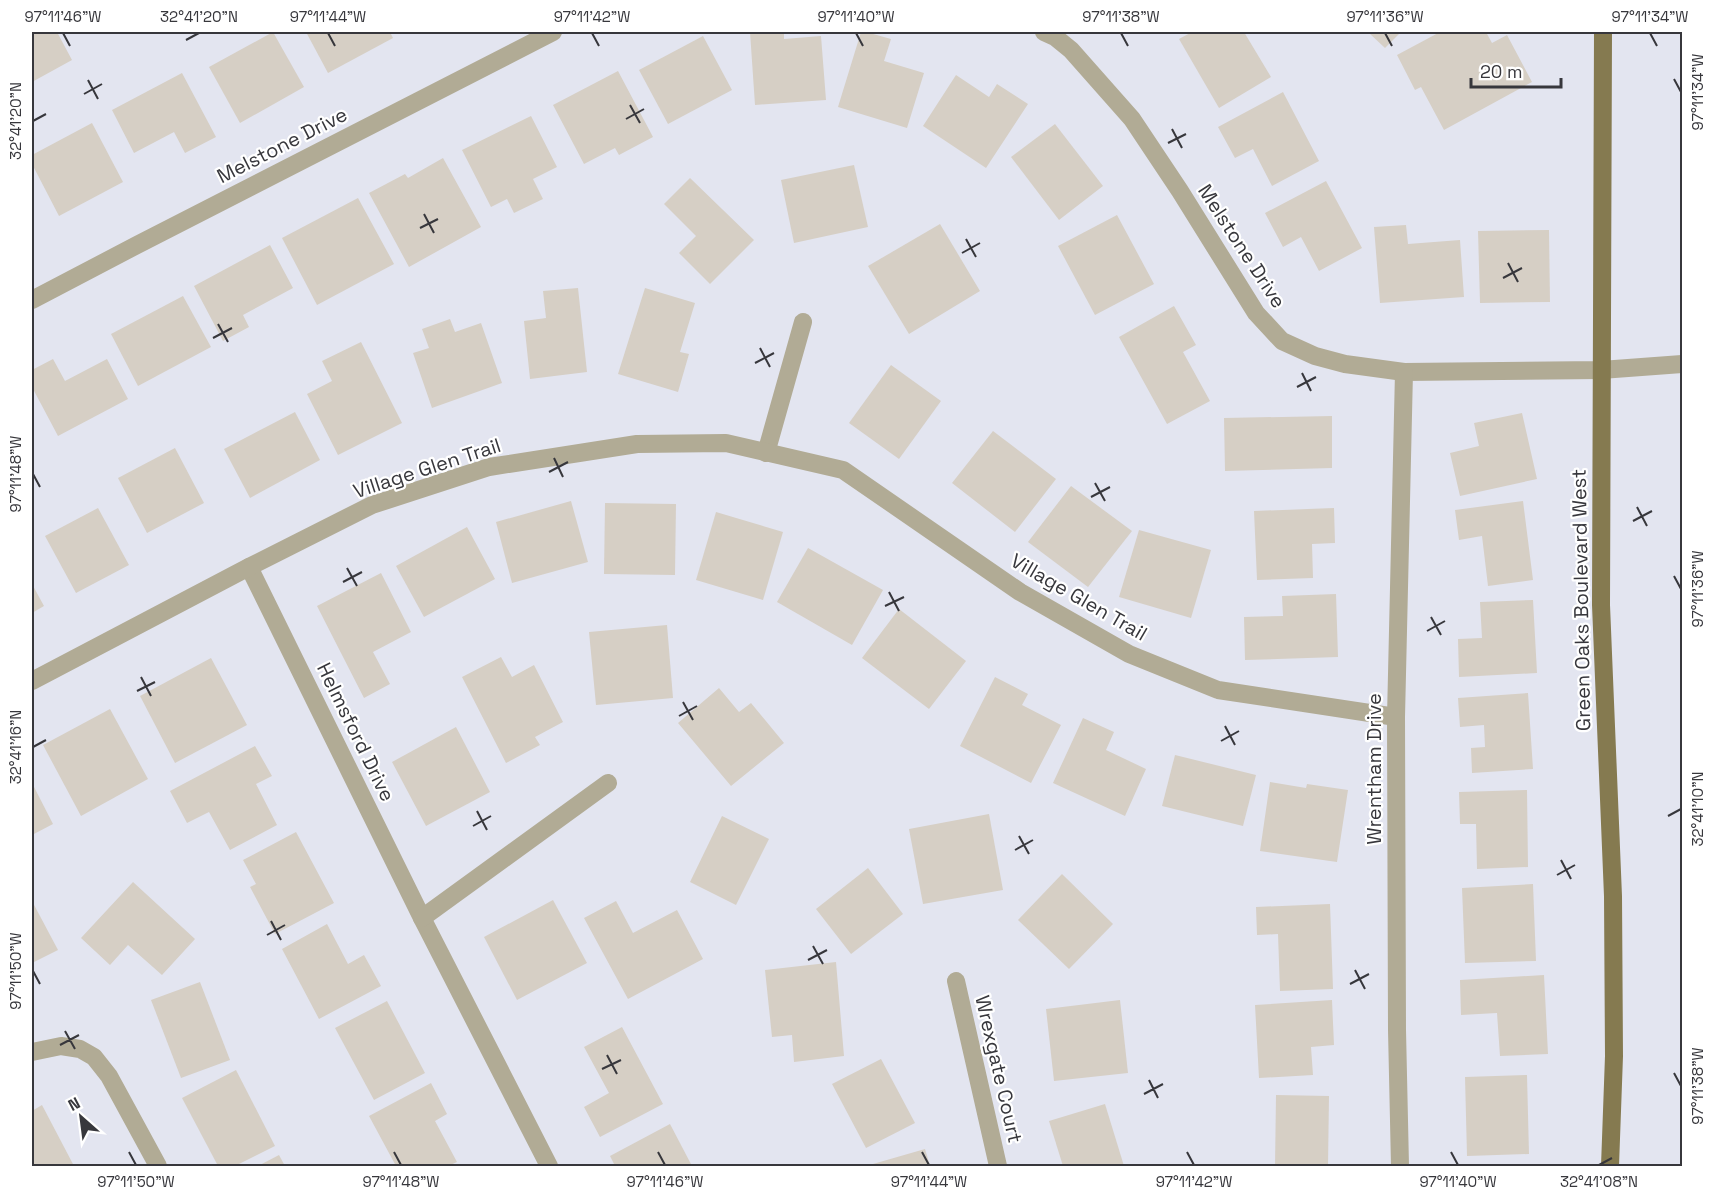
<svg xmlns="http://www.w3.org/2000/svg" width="1714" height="1198" viewBox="0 0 1714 1198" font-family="'Space Grotesk',sans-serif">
<rect width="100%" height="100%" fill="#e3e5f0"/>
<g fill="#d6cfc5">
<polygon points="32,32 57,32 72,60 32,82"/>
<polygon points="273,32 304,87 240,123 209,67"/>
<polygon points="306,32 390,32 393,38 328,73"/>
<polygon points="750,32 784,32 784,39 821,36 826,100 755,105"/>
<polygon points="861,32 866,32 891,39 884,61 924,73 907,128 838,107"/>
<polygon points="1192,32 1244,32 1271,77 1219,108 1179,39"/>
<polygon points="1368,32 1401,32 1385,48"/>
<polygon points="1440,32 1486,32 1492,43 1507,35 1532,82 1444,130 1421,87 1415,90 1397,55"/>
<polygon points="703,36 732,90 668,124 639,70"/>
<polygon points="618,71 653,137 619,155 615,148 584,164 553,105"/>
<polygon points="182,73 216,137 185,153 174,132 134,153 112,110"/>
<polygon points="956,75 989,97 997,84 1028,104 986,168 923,126"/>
<polygon points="1283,92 1319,161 1272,186 1253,149 1235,158 1218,127"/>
<polygon points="531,116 557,167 533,179 543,199 514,213 507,199 491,207 462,150"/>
<polygon points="92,123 123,182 59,216 32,164 32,155"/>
<polygon points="1055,124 1103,186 1059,220 1011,157"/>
<polygon points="443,158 481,227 409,267 369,193 405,174 408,178"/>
<polygon points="854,165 868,227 794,243 781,180"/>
<polygon points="690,178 754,240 710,284 679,253 696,236 664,204"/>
<polygon points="1326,181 1362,248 1319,271 1301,237 1283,247 1265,213"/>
<polygon points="358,198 394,264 317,305 282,238"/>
<polygon points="1117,215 1154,284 1095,315 1058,246"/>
<polygon points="940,224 980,291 909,334 868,266"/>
<polygon points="1406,225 1408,244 1460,240 1464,297 1380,303 1374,227"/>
<polygon points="1549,230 1550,302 1480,303 1478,231"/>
<polygon points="270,245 293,288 243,315 249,327 223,341 194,286"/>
<polygon points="578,288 587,372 530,379 524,321 546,318 543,291"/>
<polygon points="645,288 695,303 680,352 689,354 678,392 618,374"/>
<polygon points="183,296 211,347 138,386 111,334"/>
<polygon points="1174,306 1196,345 1183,352 1210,401 1167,424 1119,337"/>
<polygon points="450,319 455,332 481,323 502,383 432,408 413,353 429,348 422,329"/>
<polygon points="361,342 402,423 338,455 307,394 332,381 322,361"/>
<polygon points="53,359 65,381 107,359 128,399 58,436 32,387 32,370"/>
<polygon points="891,365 941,401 899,459 849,423"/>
<polygon points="295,412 320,460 250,498 224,449"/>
<polygon points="1522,413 1537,479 1460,496 1450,453 1479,446 1474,423"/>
<polygon points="1332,416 1332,468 1225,471 1224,418"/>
<polygon points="993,431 1056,479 1015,532 952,483"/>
<polygon points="175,448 204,503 147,533 118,478"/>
<polygon points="1071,486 1132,531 1088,587 1028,542"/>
<polygon points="571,501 588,562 512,583 496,522"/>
<polygon points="1523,501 1533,580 1488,586 1482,536 1459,540 1455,510"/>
<polygon points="605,503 676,504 675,575 604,574"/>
<polygon points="98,508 129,565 76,593 45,536"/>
<polygon points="1334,508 1335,543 1312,544 1313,578 1257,580 1254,511"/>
<polygon points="716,512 783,532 763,600 696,580"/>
<polygon points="467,527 495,579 424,617 396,566"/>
<polygon points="1139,530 1211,550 1191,618 1119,597"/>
<polygon points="808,548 883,590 852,645 777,602"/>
<polygon points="381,573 411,632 373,652 390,684 364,698 317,606"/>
<polygon points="32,584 44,606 32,613"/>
<polygon points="1336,594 1338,657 1245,660 1244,617 1283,616 1282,596"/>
<polygon points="1533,600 1537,673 1459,677 1458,639 1482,638 1480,602"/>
<polygon points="899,609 966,661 929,709 862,658"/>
<polygon points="667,625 673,698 596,705 589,632"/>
<polygon points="501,657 512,677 534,665 563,722 535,737 540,745 506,763 462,677"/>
<polygon points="211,658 247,725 175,763 140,696"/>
<polygon points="995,677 1028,694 1022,705 1061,725 1031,783 960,746"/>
<polygon points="719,688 739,712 751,703 784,743 731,786 678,723"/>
<polygon points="1528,693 1533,769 1472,773 1471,748 1485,747 1484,725 1460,727 1458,698"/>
<polygon points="110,709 148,779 81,816 43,745"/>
<polygon points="1083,718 1114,732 1106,750 1146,769 1125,816 1053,783"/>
<polygon points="456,727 490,792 426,826 392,762"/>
<polygon points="255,746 272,776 256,784 277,825 230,850 209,812 187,823 170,791"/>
<polygon points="1175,755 1256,775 1243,826 1162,806"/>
<polygon points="1270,782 1306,788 1307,784 1348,790 1337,862 1260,851"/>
<polygon points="32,783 53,824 32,835"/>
<polygon points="1527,790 1528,867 1477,869 1476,824 1460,824 1459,792"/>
<polygon points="989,814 1003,890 923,904 909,829"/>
<polygon points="722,816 769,839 736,905 690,882"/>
<polygon points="296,832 334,903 275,934 250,887 256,884 243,860"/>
<polygon points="868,868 903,914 851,954 816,909"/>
<polygon points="1062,874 1113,924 1069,969 1018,920"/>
<polygon points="133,882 195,939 162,975 128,945 110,965 81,938"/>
<polygon points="1533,884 1536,961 1465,963 1462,888"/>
<polygon points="553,900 587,963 517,1000 484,937"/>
<polygon points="32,901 58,950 32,963"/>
<polygon points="616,901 633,933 677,910 703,959 628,999 584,918"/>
<polygon points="1330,904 1333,989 1280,991 1278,934 1257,935 1256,907"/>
<polygon points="327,924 348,964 364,955 381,986 319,1019 282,949"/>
<polygon points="836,962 844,1056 794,1062 792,1035 772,1037 765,970"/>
<polygon points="1544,975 1548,1054 1500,1056 1497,1013 1461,1015 1460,980"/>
<polygon points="200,982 230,1060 181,1078 151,1000"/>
<polygon points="1120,1000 1128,1073 1054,1081 1046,1009"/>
<polygon points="1332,1000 1334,1045 1311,1047 1313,1075 1259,1078 1255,1005"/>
<polygon points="387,1001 425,1073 374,1100 335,1028"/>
<polygon points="622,1027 663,1104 600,1137 584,1107 609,1093 584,1047"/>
<polygon points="881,1059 915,1123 866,1148 832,1084"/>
<polygon points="236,1070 275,1146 235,1166 218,1166 182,1098"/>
<polygon points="1527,1075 1529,1154 1467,1156 1465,1077"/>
<polygon points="431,1083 447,1114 435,1121 457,1162 448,1166 396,1166 369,1116"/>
<polygon points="1276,1095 1329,1096 1328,1166 1275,1166"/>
<polygon points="1105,1104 1124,1166 1063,1166 1049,1121"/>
<polygon points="42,1105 74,1166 32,1166 32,1111"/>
<polygon points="670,1124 692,1166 615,1166 610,1156"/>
<polygon points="925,1149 930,1166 866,1166"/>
<polygon points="279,1155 285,1166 258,1166"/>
</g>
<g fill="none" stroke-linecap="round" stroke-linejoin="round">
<g stroke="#b1ab95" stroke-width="18">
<polyline points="1044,32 1055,37 1071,50 1132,119 1180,191 1256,313 1282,341 1315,356 1345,364 1404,372 1601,370 1682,364"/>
<polyline points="32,300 137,245 553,32"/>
<polyline points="766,453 803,322"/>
<polyline points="249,567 422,918 549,1166"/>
<polyline points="32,681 249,567 372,505 489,467 637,444 726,443 843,470 1020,592 1129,654 1218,690 1396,717"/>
<polyline points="422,918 608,783"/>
<polyline points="956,981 998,1166"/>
<polyline points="32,1052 61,1046 80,1049 94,1057 109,1076 158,1166"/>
<polyline points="1400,1166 1397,1030 1396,717 1404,372"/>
</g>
<polyline stroke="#857a50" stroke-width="18" points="1603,32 1601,605 1613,896 1614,1056 1610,1166"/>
</g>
<path fill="none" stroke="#37373c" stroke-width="2" d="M63 33 70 46M328 33 335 46M592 33 599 46M856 33 863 46M1121 33 1128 46M1385 33 1392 46M1650 33 1657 46M186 40 199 33M1674 79 1681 92M88 80 98 99M84 94 102 84M630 105 640 123M626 119 644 109M33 121 46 114M1172 129 1182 148M1168 143 1186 134M424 214 434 233M420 228 438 219M966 239 976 257M962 253 980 243M1508 263 1518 282M1503 278 1522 268M218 324 228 342M213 338 232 328M760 348 770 367M755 363 774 353M1302 373 1311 391M1297 387 1316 377M554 458 563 477M549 472 568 462M33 474 40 487M1095 483 1105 501M1091 497 1110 487M1637 507 1647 526M1633 521 1652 511M347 568 357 586M1674 576 1681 589M343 582 362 572M889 592 899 611M885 606 904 597M1431 617 1441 635M1427 631 1445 621M141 677 151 696M137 691 155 682M683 702 693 720M679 716 697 706M1225 726 1235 745M1221 741 1239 731M33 747 46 740M477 811 487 830M1668 816 1681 809M473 826 491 816M1019 836 1029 854M1015 850 1033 840M1561 860 1571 879M1557 875 1575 865M271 921 281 940M267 935 285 925M813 946 823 964M808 960 827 950M1355 970 1365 989M33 971 40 984M1350 984 1369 974M65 1031 75 1049M60 1045 79 1035M607 1055 617 1074M602 1069 621 1060M1674 1073 1681 1086M1149 1080 1158 1098M1144 1094 1163 1084M129 1152 136 1165M394 1152 401 1165M658 1152 665 1165M922 1152 929 1165M1187 1152 1194 1165M1451 1152 1458 1165M1599 1165 1612 1158"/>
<g text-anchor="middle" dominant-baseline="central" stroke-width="4.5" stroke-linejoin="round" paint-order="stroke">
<g font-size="20" fill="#37373c" stroke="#fff">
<text transform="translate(282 145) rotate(-27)">Melstone Drive</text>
<text transform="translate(1242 246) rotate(57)">Melstone Drive</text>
<text transform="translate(427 468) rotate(-18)">Village Glen Trail</text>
<text transform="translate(1079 597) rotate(30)">Village Glen Trail</text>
<text transform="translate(1581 600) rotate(-91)">Green Oaks Boulevard West</text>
<text transform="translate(356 732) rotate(64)">Helmsford Drive</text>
<text transform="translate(1374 769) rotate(-90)">Wrentham Drive</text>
<text transform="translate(999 1069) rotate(77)">Wrexgate Court</text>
</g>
</g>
<rect width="1714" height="1198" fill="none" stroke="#ffffff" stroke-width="66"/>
<g transform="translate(81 1117) rotate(332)" stroke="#ffffff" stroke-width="4.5" paint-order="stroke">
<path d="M0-4.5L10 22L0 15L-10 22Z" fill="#37373c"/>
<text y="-9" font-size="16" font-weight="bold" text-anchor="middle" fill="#37373c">N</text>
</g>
<path d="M1471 78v9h90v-9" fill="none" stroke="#37373c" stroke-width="3"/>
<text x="1480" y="78" font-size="18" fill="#37373c" stroke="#ffffff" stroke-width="4.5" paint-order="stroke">20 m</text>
<rect x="33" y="33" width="1648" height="1132" fill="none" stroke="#37373c" stroke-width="2"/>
<g font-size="15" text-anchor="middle" fill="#37373c">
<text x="63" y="22">97°11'46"W</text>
<text x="199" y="22">32°41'20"N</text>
<text x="328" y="22">97°11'44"W</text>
<text x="592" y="22">97°11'42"W</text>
<text x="856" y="22">97°11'40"W</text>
<text x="1121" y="22">97°11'38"W</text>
<text x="1385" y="22">97°11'36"W</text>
<text x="1650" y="22">97°11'34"W</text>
<text transform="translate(1698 92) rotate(-90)" y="5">97°11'34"W</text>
<text transform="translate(16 121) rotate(-90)" y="5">32°41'20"N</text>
<text transform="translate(16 474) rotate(-90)" y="5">97°11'48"W</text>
<text transform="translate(1698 589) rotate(-90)" y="5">97°11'36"W</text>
<text transform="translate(16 747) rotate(-90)" y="5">32°41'16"N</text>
<text transform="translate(1698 809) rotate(-90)" y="5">32°41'10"N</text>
<text transform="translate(16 971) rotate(-90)" y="5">97°11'50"W</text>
<text transform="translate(1698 1086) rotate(-90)" y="5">97°11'38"W</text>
<text x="136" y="1187">97°11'50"W</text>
<text x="401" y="1187">97°11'48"W</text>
<text x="665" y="1187">97°11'46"W</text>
<text x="929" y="1187">97°11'44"W</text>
<text x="1194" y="1187">97°11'42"W</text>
<text x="1458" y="1187">97°11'40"W</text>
<text x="1599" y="1187">32°41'08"N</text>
</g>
</svg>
